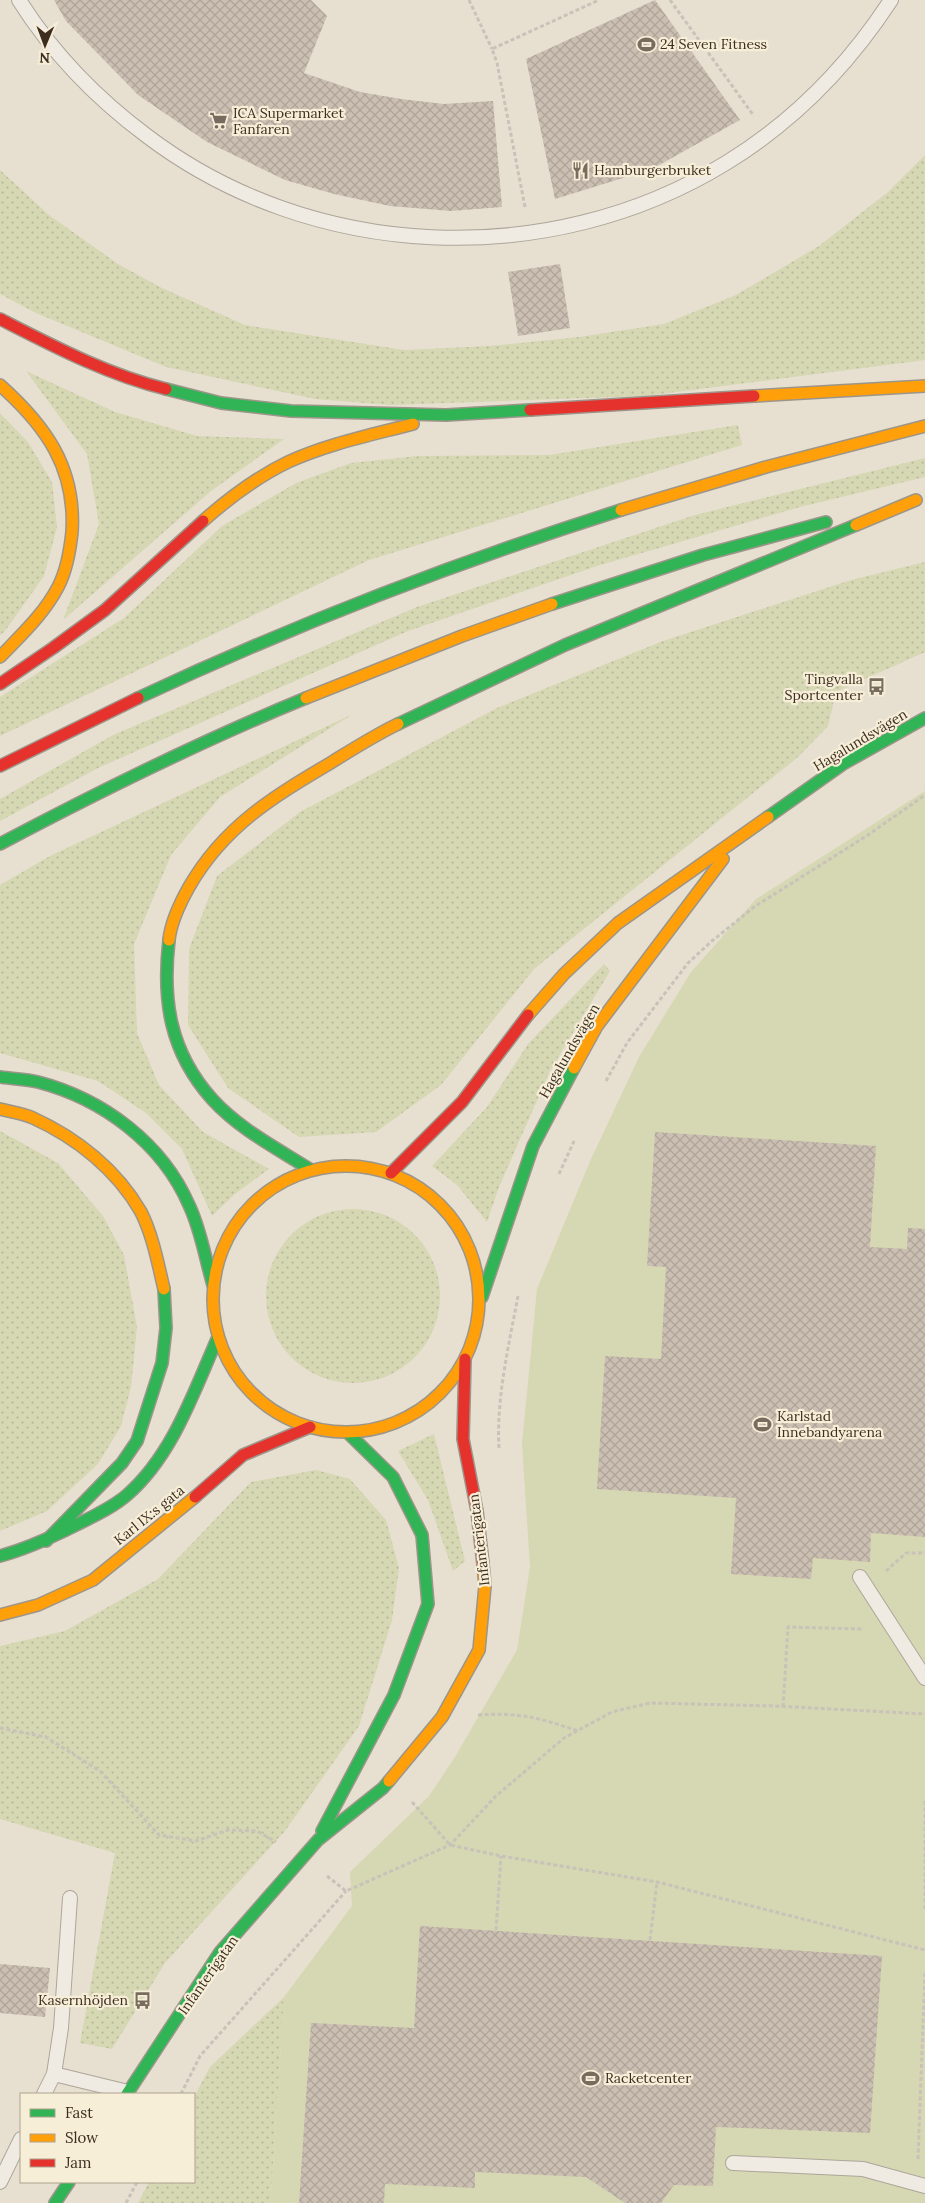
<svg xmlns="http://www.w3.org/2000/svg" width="925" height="2203" viewBox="0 0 925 2203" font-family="Lora,serif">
<defs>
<pattern id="grass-dots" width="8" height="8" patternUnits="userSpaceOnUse" patternTransform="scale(1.25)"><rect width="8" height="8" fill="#d6d7b3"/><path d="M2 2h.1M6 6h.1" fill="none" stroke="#b9b99a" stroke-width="1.8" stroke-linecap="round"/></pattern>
<pattern id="building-cross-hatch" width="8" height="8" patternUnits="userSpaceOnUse" patternTransform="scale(1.25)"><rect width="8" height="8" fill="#cbbfb2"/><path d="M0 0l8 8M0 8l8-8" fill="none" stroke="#afa499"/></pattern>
</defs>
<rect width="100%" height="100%" fill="#e7e0d1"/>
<g fill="url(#grass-dots)">
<polygon points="925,155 925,360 645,396 391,405 315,399 166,367 36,313 0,294 0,170 49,215 118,264 162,288 245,325 404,350 490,346 579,337 664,324 736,295 819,246 888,192"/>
<polygon points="26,371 115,412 197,436 284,439 211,491 63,620 99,524 87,454"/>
<polygon points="0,413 28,442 52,482 57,527 44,576 5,631 0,635"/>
<polygon points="738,425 742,445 369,560 0,736 0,697 124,618 222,526 296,483 351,463 418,456 549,455"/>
<polygon points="925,458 925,477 800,507 597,566 408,631 98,768 0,821 0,799 113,735 417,607 695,515"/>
<polygon points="925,562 925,652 836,692 828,726 798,757 534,969 441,1085 376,1132 299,1137 228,1088 188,1025 189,949 217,876 300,812 497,708 663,641 851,580"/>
<polygon points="353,714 220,797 171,855 134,944 137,1033 159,1085 203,1132 269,1169 235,1194 212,1216 182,1149 146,1113 98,1081 0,1053 0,885 50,856"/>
<polygon points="604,964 610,971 550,1071 499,1187 487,1222 457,1185 432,1166 487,1107 528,1044"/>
<polygon points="0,1131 58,1163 103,1216 124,1255 137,1327 131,1387 121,1426 98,1464 47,1511 0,1531"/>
<circle cx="353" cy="1296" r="87"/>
<polygon points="434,1434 465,1561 453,1571 428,1500 398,1451"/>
<polygon points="316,1470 350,1479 386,1520 399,1568 392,1620 359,1726 285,1831 165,1963 112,2049 80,2043 115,1853 0,1819 0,1646 65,1631 158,1579 251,1482"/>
<polygon points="284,1997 271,2198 265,2203 138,2203 149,2182 194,2182 194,2097 210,2067"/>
</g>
<polygon fill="#d6d7b3" points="925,791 925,2203 265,2203 271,2198 284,1997 352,1906 350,1872 429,1796 455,1757 517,1650 530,1567 522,1444 537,1289 591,1159 639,1057 691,972 756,899"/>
<g fill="url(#building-cross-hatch)">
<polygon points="54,0 311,0 327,16 304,73 360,92 401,99 444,104 493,101 502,207 451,211 390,206 334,194 285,180 207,142 138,95 66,21"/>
<polygon points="655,0 740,120 652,169 555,199 526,59"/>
<polygon points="560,264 570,328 518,336 508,272"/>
<polygon points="655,1132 876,1146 870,1247 907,1249 908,1228 925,1229 925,1537 871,1533 870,1562 813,1558 811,1579 731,1574 736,1498 597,1489 605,1356 661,1359 666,1267 647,1266"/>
<polygon points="420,1926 882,1956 870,2133 716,2127 713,2186 674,2185 661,2203 625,2203 586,2177 475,2172 475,2188 385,2184 384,2203 299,2203 311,2023 414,2028"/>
<polygon points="0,1964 50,1968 45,2017 0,2013"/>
</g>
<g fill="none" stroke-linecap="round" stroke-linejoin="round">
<defs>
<g id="lane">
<path d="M19 0C53 54 96 98 147 136 312 261 548 272 726 163 793 122 848 66 891 0"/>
<polyline points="860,1577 925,1678"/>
<polyline points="54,2074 128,2092"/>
<polyline points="44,2094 54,2074 61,2028 70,1898"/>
<polyline points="733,2163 863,2169 925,2186"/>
<polyline points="0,2182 21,2139"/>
</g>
<g id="fast">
<polyline points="166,389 221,403 291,411 446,415 530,410"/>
<polyline points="552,604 703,555 826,522"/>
<path d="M138 698C294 625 457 562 621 510"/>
<polyline points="398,724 565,645 856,525"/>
<polyline points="768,817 843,764 925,718"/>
<path d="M0 844C100 791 201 741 306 698"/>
<path d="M169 940C162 1001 170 1052 212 1099 239 1129 278 1149 311 1170"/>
<path d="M0 1077C13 1079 25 1079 38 1082 103 1099 162 1143 189 1205 201 1230 205 1258 213 1285"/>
<polyline points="482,1297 533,1146 574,1068"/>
<polyline points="46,1541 122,1463 137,1441 162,1363 166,1328 164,1289"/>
<path d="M0 1556C26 1549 50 1538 74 1526 92 1517 112 1508 127 1495 173 1455 194 1391 218 1337"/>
<polyline points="322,1831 394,1695 428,1604 422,1535 393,1477 347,1432"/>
<polyline points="127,2094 220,1952 318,1840 383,1788 389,1781"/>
<polyline points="55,2203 69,2182"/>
</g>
<g id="slow">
<path d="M0 385C46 426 76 468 72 532 70 551 67 570 58 587 44 614 21 635 0 657"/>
<polyline points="754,396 925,386"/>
<polyline points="621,510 766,467 925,426"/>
<path d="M203 521C229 498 257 477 288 462 327 444 371 435 413 424"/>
<polyline points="856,525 916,500"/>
<polyline points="306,698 462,636 552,604"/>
<path d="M169 940C171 921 180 903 189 887 224 826 273 797 332 762 353 749 375 735 398 724"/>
<polyline points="528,1015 564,974 618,923 768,817"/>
<polyline points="574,1068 597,1026 723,859"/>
<path d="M0 1109C11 1112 23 1113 33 1118 77 1138 117 1170 141 1212 153 1236 158 1264 164 1289"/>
<circle cx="346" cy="1299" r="133"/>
<polyline points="0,1615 38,1605 93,1580 195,1497"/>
<polyline points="389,1781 442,1717 479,1650 485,1586 483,1564"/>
</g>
<g id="jam">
<path d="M0 319C53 346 108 375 166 389"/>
<polyline points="530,410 754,396"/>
<polyline points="0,684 53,648 105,610 203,521"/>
<polyline points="0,766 138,698"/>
<polyline points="391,1173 462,1102 528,1015"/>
<polyline points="465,1359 463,1439 477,1511 483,1564"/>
<polyline points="195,1497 243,1455 310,1427"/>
</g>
</defs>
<use href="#lane" stroke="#ada599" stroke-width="16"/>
<use href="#fast" stroke="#9c958a" stroke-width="14"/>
<use href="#slow" stroke="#9c958a" stroke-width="14"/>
<use href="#jam" stroke="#9c958a" stroke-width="14"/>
<g stroke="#c8c2b9" stroke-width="3" stroke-dasharray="4 2.5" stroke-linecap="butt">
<polyline points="469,0 492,49"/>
<polyline points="670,0 754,116"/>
<polyline points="525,207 497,63 492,49 599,0"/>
<polyline points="606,1081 627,1043 688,963 712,941 754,907 868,835 925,795"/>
<polyline points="559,1174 575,1139"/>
<path d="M499 1448C496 1399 509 1344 518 1296"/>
<polyline points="886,1571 906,1553 925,1553"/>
<polyline points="783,1707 788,1627 864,1629"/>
<path d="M478 1715C519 1712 540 1718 578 1731"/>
<polyline points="0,1728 46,1737 100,1771 159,1835 196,1841 228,1830 257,1831 276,1842"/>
<polyline points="925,1801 925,1909"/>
<polyline points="412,1802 450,1845 501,1856 657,1882 925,1950"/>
<polyline points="327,1876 346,1891 450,1845 496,1796 564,1738 612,1712 650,1703 775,1706 925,1714"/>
<polyline points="496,1930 501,1856"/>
<polyline points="650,1940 657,1882"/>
<polyline points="181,2094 200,2056 346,1891"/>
<polyline points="918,2159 925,1972"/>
<polyline points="126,2203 137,2182"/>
</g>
<use href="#lane" stroke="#efebe3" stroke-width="14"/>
<use href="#fast" stroke="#30b455" stroke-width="11"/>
<use href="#slow" stroke="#ff9f0a" stroke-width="11"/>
<use href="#jam" stroke="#e5322d" stroke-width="11"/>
</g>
<defs>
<symbol id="stadium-bare" viewBox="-9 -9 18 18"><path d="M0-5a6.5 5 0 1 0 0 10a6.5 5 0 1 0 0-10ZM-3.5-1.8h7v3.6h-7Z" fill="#786c5e" stroke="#f7eed8" stroke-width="2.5" paint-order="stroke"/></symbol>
<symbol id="supermarket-bare" viewBox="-9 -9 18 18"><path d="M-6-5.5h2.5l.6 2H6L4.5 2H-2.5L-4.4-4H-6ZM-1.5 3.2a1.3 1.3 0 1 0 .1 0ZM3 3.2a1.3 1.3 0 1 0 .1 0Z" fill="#786c5e" stroke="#f7eed8" stroke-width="2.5" paint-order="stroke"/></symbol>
<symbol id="restaurant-bare" viewBox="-9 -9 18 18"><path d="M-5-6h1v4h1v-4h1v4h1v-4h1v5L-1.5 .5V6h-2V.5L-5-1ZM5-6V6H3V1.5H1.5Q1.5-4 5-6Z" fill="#786c5e" stroke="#f7eed8" stroke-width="2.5" paint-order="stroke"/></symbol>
<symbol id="bus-bare" viewBox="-9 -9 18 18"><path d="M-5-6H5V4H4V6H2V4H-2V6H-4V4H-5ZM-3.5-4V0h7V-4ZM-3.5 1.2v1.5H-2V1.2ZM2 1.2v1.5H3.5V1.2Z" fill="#786c5e" stroke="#f7eed8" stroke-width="2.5" paint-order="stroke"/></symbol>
</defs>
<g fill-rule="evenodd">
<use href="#stadium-bare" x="634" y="32" width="25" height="25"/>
<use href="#supermarket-bare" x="206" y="108" width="25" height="25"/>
<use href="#restaurant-bare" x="568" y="158" width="25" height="25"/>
<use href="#bus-bare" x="864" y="674" width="25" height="25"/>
<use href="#stadium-bare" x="750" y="1412" width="25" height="25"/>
<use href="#bus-bare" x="130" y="1988" width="25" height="25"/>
<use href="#stadium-bare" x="578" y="2066" width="25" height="25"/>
</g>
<g text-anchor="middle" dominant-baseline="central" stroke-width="4.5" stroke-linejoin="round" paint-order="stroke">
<g font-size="14" fill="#3d2e20" stroke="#f7eed8" text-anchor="start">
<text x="660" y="44">24 Seven Fitness</text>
<text x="233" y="113">ICA Supermarket<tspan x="233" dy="16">Fanfaren</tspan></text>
<text x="594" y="170">Hamburgerbruket</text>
<text x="863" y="679" text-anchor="end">Tingvalla<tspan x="863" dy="16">Sportcenter</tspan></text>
<text x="777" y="1416">Karlstad<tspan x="777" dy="16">Innebandyarena</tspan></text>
<text x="128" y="2000" text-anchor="end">Kasernhöjden</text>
<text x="605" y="2078">Racketcenter</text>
</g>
<g font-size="14" fill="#3d2e20" stroke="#f7eed8">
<text transform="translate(860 740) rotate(-31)">Hagalundsvägen</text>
<text transform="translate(569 1051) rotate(-60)">Hagalundsvägen</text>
<text transform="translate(149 1515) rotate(-39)">Karl IX:s gata</text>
<text transform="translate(479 1540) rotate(-97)">Infanterigatan</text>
<text transform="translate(208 1975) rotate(-55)">Infanterigatan</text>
</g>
</g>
<rect x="20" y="2093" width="175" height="90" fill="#f7eed8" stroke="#ada18e"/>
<rect x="30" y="2109" width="25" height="8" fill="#30b455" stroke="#ada18e"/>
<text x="65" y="2118" font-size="15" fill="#3d2e20">Fast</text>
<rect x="30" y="2134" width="25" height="8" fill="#ff9f0a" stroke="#ada18e"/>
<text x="65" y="2143" font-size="15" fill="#3d2e20">Slow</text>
<rect x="30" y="2159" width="25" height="8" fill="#e5322d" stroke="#ada18e"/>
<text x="65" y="2168" font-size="15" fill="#3d2e20">Jam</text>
<g transform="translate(45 45) rotate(181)" stroke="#f7eed8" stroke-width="4" paint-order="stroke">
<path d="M0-4L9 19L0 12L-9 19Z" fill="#3d2e20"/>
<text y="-8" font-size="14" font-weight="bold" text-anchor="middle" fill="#3d2e20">N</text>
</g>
</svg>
